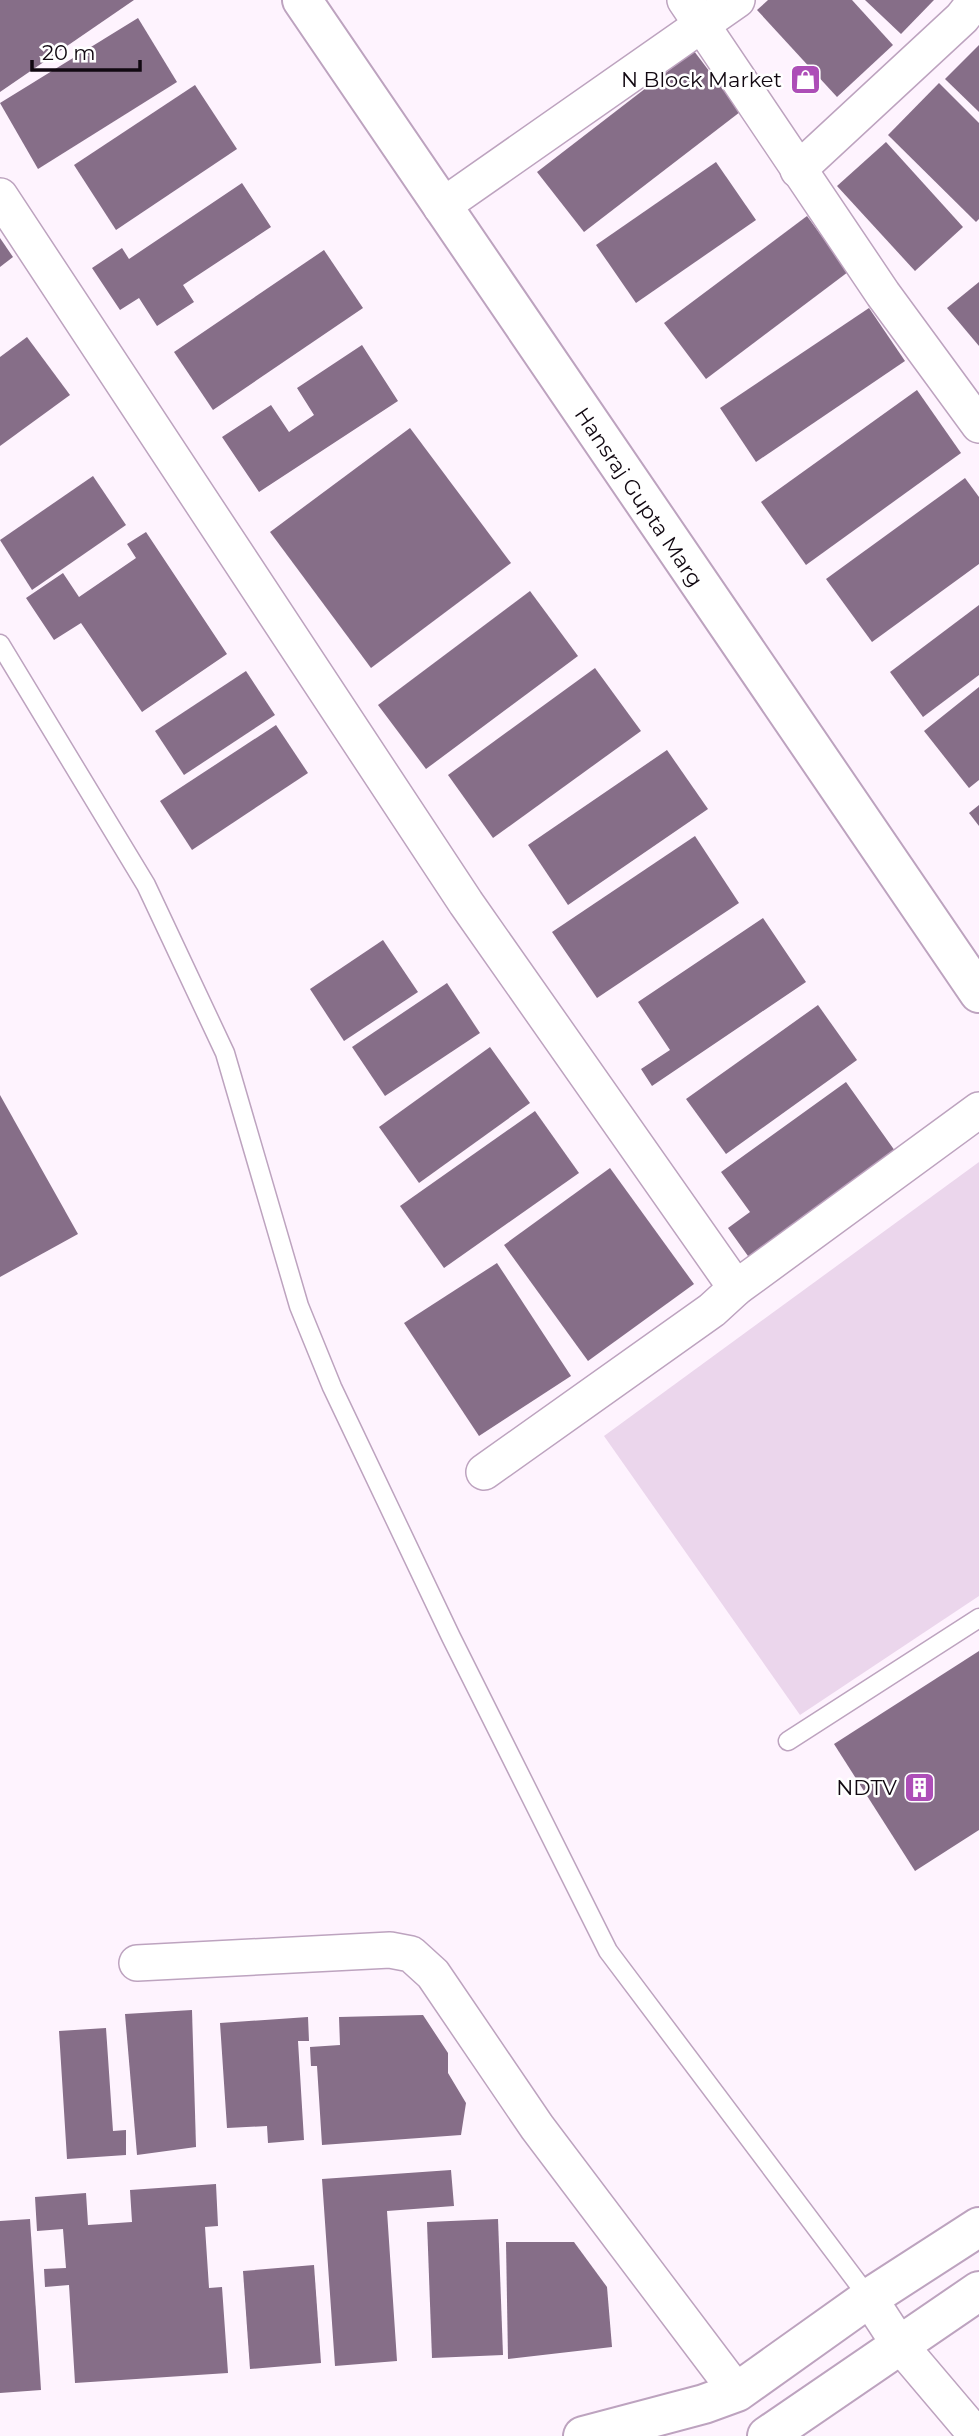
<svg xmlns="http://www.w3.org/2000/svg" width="979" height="2436" viewBox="0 0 979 2436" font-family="Montserrat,sans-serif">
<rect width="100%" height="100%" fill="#fef3fe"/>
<polygon fill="#ebd6ec" points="979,1162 979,1596 800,1715 604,1436"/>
<g fill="#866e88">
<polygon points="0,0 134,0 0,92"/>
<polygon points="768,0 852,0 893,45 837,97 757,10"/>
<polygon points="865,0 934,0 901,34"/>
<polygon points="138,18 177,82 38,169 0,103"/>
<polygon points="979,45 979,112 945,79"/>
<polygon points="694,51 740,112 584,232 537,172"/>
<polygon points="939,83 979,123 979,219 976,222 888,135"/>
<polygon points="195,85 237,149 116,230 74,165"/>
<polygon points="886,142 963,227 915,271 837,186"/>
<polygon points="716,162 756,220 636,303 596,245"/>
<polygon points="242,183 271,227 183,285 194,302 157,326 139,298 120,310 92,268 122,248 129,259"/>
<polygon points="807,216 848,272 706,379 664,323"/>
<polygon points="0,238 13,257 0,267"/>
<polygon points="324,250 363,308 213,410 174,352"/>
<polygon points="979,282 979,346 947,308"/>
<polygon points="869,308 905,361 756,462 720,408"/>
<polygon points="27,337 70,395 0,446 0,357"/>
<polygon points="362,345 398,401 259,492 222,437 271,405 289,432 314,415 297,388"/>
<polygon points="917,390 961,453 806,565 761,502"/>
<polygon points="410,428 511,563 371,668 270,532"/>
<polygon points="93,476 126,525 32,590 0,540"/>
<polygon points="965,478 979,497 979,564 872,642 826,579"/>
<polygon points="146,532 227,654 142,712 81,623 54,640 26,598 63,573 79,597 136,558 127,544"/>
<polygon points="530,591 578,656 426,769 378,705"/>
<polygon points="979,605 979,675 923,717 890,672"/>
<polygon points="595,668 641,731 493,838 448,775"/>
<polygon points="246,671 275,715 184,775 155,731"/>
<polygon points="979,687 979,780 969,788 924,731"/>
<polygon points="276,725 308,773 192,850 160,801"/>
<polygon points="667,750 708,809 568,905 528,845"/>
<polygon points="979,805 979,826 969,813"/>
<polygon points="695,836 739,903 597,998 552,932"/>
<polygon points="763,918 806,982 652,1086 641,1069 670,1050 638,1002"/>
<polygon points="383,940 418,992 344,1041 310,989"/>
<polygon points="447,983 480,1033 385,1096 352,1047"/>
<polygon points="818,1005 857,1060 726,1154 686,1099"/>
<polygon points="490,1047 530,1103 419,1183 379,1127"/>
<polygon points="846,1082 900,1158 753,1263 728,1228 750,1212 721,1172"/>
<polygon points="0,1095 78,1234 0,1277"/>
<polygon points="535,1111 579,1173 444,1268 400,1206"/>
<polygon points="610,1168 694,1284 588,1361 504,1245"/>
<polygon points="497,1263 571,1376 479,1436 404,1323"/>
<polygon points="979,1651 979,1830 915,1871 834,1744"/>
<polygon points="192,2010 196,2147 137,2155 125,2014"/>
<polygon points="423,2015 448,2053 448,2073 466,2103 461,2135 322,2145 317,2066 311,2066 310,2047 340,2045 339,2017"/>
<polygon points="308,2017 309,2041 298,2041 304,2140 268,2143 267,2126 227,2128 220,2023"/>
<polygon points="106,2028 113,2131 126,2130 126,2155 67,2159 59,2031"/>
<polygon points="451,2170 454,2206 387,2211 397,2361 335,2366 322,2179"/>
<polygon points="216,2184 218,2226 205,2227 209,2288 222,2287 228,2373 75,2383 69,2285 45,2287 44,2269 66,2268 63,2229 37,2231 35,2197 86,2193 88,2225 132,2222 130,2190"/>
<polygon points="30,2219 41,2390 0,2393 0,2221"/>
<polygon points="498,2219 503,2355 432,2358 427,2222"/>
<polygon points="506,2242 574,2242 607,2287 612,2347 508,2359"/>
<polygon points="314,2265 321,2363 250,2369 243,2271"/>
</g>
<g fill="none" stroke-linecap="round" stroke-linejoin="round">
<defs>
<g id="lane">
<polyline points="0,644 146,885 225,1053 299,1306 332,1387 451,1637 608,1951 869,2298"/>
<polyline points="788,1741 979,1618"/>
</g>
<g id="street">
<polyline points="685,0 883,294 979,425"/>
<polyline points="798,170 962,18 976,0"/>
<polyline points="0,196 466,903 736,1288"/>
<polyline points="441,207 737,0"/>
<polyline points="484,1472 712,1310 736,1288 979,1110"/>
<polyline points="137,1963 390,1950 411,1954 433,1974 537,2127 737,2392"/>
<polyline points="869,2298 899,2344 977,2436"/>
</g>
<g id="secondary">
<polyline points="302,0 979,993"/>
<polyline points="583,2436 704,2404 737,2392 869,2298 979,2227"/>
<polyline points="767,2436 979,2291"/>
</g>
</defs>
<use href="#lane" stroke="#bda3bf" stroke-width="21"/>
<use href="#street" stroke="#bda3bf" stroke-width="38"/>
<use href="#secondary" stroke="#bda3bf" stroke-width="42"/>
<use href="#lane" stroke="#fff" stroke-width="18"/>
<use href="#street" stroke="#fff" stroke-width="35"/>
<use href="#secondary" stroke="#fff" stroke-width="38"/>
</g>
<defs>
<symbol id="shop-square" viewBox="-11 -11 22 22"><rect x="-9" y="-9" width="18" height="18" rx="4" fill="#ad4eb7" stroke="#fff"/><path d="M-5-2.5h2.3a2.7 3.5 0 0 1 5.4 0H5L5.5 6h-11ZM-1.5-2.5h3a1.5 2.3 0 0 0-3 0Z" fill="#fff"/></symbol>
<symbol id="building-square" viewBox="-11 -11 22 22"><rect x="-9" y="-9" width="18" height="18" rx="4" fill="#ad4eb7" stroke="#fff"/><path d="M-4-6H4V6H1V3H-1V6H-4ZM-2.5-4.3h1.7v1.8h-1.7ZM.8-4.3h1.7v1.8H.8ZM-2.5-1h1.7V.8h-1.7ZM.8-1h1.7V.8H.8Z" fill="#fff"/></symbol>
</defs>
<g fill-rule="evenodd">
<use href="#shop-square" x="788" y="62" width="35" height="35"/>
<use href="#building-square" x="902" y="1770" width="35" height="35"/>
</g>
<g text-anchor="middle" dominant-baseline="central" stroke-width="5" stroke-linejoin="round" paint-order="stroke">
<g font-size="21" fill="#110811" stroke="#fff" text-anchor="end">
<text x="782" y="79">N Block Market</text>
<text x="897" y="1787">NDTV</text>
</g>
<g font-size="21" fill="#110811" stroke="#fff">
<text transform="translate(639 497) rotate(56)">Hansraj Gupta Marg</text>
</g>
</g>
<path d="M32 60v10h108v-10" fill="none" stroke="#110811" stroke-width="3.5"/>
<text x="42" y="60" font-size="21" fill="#110811" stroke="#ffffff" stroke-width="5" paint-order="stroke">20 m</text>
</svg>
